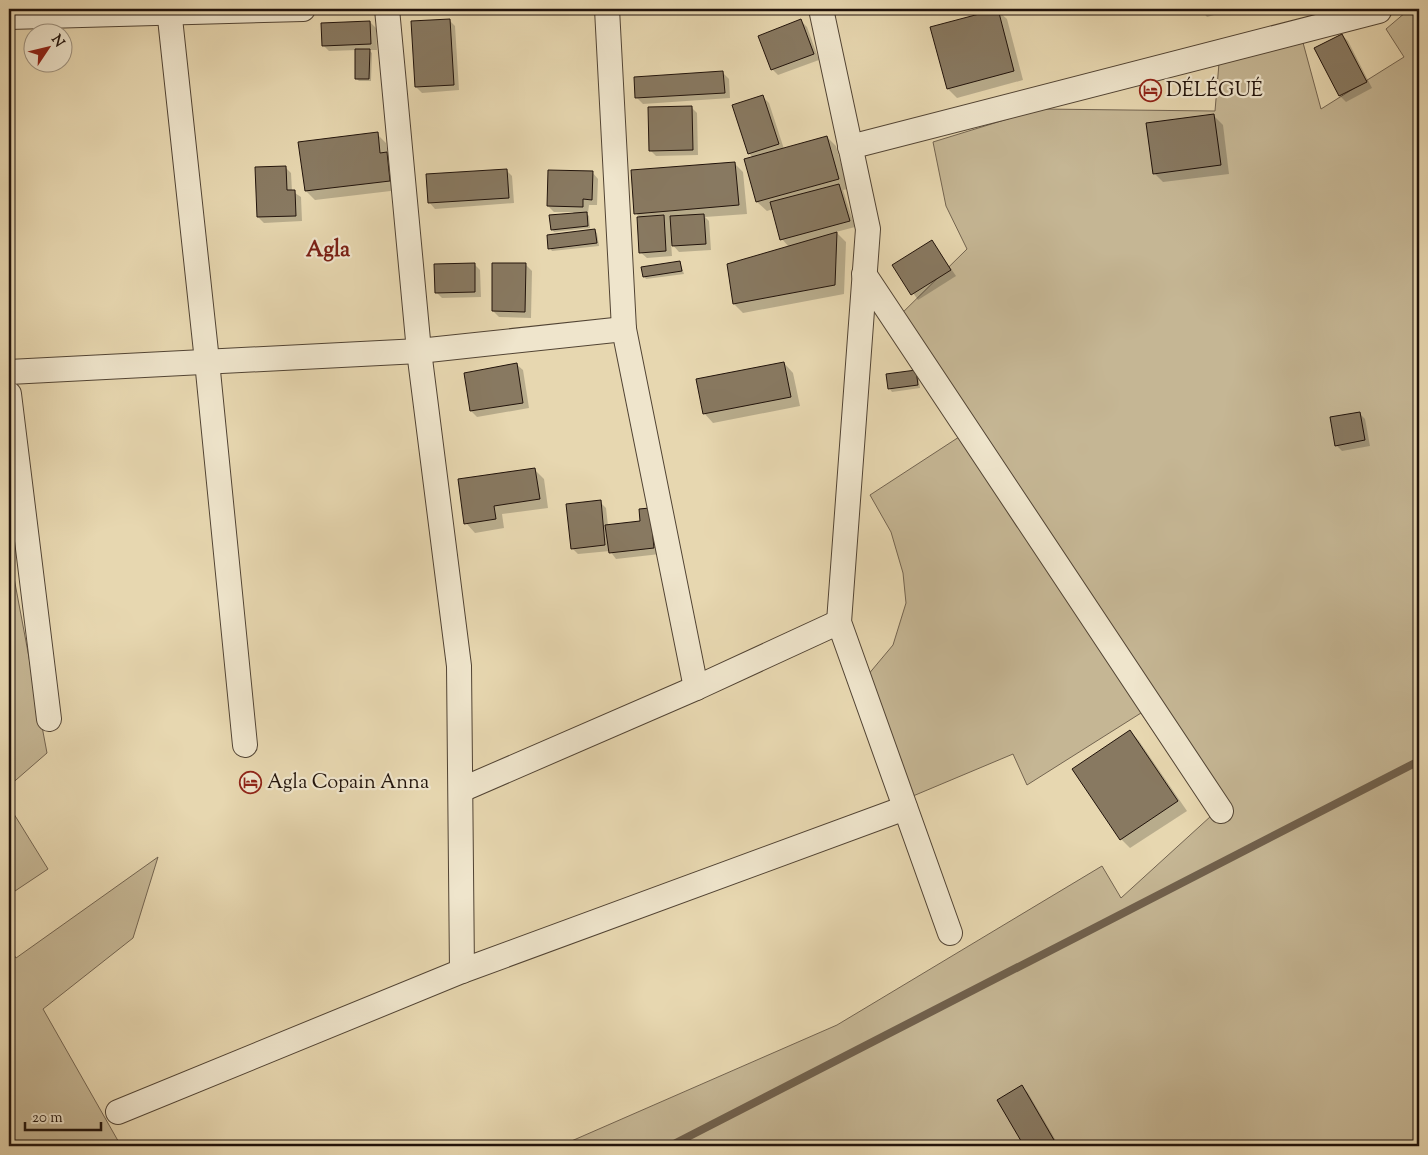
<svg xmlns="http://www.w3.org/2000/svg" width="1428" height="1155" viewBox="0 0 1428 1155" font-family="'Sorts Mill Goudy',serif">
<rect width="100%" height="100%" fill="#e7d7b0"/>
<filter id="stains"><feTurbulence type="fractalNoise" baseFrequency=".004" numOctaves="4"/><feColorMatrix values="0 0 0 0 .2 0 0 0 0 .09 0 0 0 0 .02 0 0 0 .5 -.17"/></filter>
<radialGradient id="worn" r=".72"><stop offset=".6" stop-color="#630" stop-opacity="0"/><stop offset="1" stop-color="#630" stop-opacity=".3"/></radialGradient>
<g fill="#c5b694" stroke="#736450">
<polygon points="1404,9 1419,9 1419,1146 560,1146 837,1025 1102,866 1121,898 1211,816 1141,713 1027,785 1013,754 913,796 867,676 893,645 906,603 903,573 891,532 870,495 959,437 890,325 967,249 946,206 933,142 1040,109 1215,111 1219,63 1302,39 1321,109 1404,57 1386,29 1406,12"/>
<polygon points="9,562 11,562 47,753 9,786"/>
<polygon points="9,806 48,869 9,895"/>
<polygon points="158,857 133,938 43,1009 121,1146 9,1146 9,947 16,958"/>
</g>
<g fill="#0003">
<polygon points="1200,9 1236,9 1207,17"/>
<polygon points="997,10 1007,19 1023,80 957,98 948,89"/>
<polygon points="449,20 455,26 459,90 422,93 416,87"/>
<polygon points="801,21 807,27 819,60 778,75 772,69"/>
<polygon points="370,22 376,28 377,50 369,50 372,53 371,81 359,81 356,78 357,50 329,51 323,45"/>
<polygon points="1342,35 1348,41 1372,88 1346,102 1340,96"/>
<polygon points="723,73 729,79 730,98 643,104 637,98"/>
<polygon points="763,97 769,103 784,149 827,137 836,146 848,189 843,190 855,227 836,232 846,242 844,294 743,313 734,304 789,247 782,239 773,209 767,211 757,202 753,158 749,153"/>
<polygon points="691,107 697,113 698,155 656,156 650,150"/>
<polygon points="1214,116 1223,125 1229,174 1163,182 1154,173"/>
<polygon points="377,134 386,143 388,155 395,162 399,190 315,200 306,191"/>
<polygon points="734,163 743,172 747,214 705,217 709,221 711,250 679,252 671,243 672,256 647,258 640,252 640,218 636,213"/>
<polygon points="285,167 291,173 292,191 301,197 302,221 264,223 258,217"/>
<polygon points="506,170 512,176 514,203 435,209 429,202"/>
<polygon points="592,172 598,179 597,205 589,205 588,213 586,213 589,216 590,228 554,232 552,229 574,212 554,212 548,206"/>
<polygon points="594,230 597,233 599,246 552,251 550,248"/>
<polygon points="932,241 956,276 918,300 894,265"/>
<polygon points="680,262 684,274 646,279 644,276"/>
<polygon points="474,264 480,270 481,297 442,298 436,292"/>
<polygon points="526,265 532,271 531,318 499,317 493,311"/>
<polygon points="784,363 793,373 800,406 713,423 704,413"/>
<polygon points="516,364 523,370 529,408 477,417 471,411"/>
<polygon points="918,374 920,388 892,392 890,389 888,375"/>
<polygon points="1359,413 1365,419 1370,446 1342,451 1336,445"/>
<polygon points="535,470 544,479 548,508 502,514 504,528 475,533 466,523"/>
<polygon points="600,502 606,508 608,526 641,522 649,510 660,554 616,559 610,551 578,554 572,548"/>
<polygon points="1130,731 1139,741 1187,811 1130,848 1121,839"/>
<polygon points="1022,1087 1028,1093 1059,1146 1025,1146 998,1101"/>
</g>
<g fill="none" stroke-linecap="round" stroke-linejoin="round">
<polyline stroke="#70604c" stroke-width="8" points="670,1146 1419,761"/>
</g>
<g fill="#887961" stroke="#21130b">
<polygon points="998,9 1014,71 947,89 930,27"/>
<polygon points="450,19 454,85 415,87 411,21"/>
<polygon points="801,19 814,54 771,70 758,36"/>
<polygon points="370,21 371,44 322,46 321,23"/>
<polygon points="1342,34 1367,82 1339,96 1314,48"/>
<polygon points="355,49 370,49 369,79 355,79"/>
<polygon points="723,71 725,93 635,98 634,77"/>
<polygon points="763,95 779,144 748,154 732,105"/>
<polygon points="692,106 693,150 649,151 648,107"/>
<polygon points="1214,114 1221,165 1153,174 1146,123"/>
<polygon points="378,132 380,153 387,152 390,181 305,191 298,142"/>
<polygon points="827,136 839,179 756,202 744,159"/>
<polygon points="735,162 739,205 634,214 631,170"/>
<polygon points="286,166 287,190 295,190 296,216 257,217 255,167"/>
<polygon points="507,169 509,198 428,203 426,174"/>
<polygon points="548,170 593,171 592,200 583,199 583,207 547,206"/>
<polygon points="839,184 850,221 780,240 770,202"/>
<polygon points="587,212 588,226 551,230 549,215"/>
<polygon points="704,214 706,244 672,246 670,216"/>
<polygon points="664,215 666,251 639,253 637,217"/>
<polygon points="595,229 597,243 548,249 547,235"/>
<polygon points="837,232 835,285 733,304 727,264"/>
<polygon points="932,240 951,270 911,295 892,265"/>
<polygon points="680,261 682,271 643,277 641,267"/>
<polygon points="475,263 475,292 435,293 434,264"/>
<polygon points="492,263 526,263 525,312 492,311"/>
<polygon points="784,362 791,397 703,414 696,379"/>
<polygon points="517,363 523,403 470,411 464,373"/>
<polygon points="916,370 918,385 888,389 886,374"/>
<polygon points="1360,412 1365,440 1335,446 1330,417"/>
<polygon points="535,468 540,499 494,506 496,519 464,524 458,479"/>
<polygon points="601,500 605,545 571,549 566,504"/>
<polygon points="650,508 654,548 609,553 605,525 640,521 639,509"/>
<polygon points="1130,730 1178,801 1120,840 1072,769"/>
<polygon points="1022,1085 1054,1140 1043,1146 1024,1146 997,1100"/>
</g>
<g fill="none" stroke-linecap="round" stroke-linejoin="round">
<defs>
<g id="minor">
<polyline points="169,9 207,361 245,745"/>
<polyline points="387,9 419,351 459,666 462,971"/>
<polyline points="607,9 624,329 696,688"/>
<polyline points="821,9 868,229 839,622 950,933"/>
<polyline points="9,17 303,9"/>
<polyline points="850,147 1379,11 1377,9"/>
<polyline points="864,274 1221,811"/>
<polyline points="9,372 419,351 624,329"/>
<polyline points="9,394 49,719"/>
<polyline points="461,790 696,688 839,622"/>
<polyline points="118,1112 462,971 905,808"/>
</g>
</defs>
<use href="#minor" stroke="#524434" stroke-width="26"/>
<use href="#minor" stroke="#efe5cc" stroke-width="24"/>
</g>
<defs>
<symbol id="hotel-ring" viewBox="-11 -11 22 22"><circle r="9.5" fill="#efe5cc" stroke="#8f2418" stroke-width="1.5"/><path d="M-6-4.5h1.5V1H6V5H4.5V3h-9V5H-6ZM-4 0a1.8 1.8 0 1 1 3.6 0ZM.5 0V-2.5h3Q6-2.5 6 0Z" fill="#8f2418"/></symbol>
</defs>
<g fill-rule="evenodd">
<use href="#hotel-ring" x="1138" y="78" width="25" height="25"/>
<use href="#hotel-ring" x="238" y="770" width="25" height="25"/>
</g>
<g text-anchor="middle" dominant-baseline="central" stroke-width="4.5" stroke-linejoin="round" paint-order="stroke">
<g font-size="20" fill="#21130b" stroke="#efe5cc" text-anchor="start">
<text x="1166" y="91">DÉLÉGUÉ</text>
<text x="267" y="783">Agla Copain Anna</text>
</g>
<g font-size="22" font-weight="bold" fill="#7a1f14" stroke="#efe5cc">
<text x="328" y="251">Agla</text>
</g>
</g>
<rect width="1428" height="1155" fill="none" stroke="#e7d7b0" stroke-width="30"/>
<rect x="10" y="10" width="1408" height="1135" fill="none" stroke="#21130b" stroke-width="2.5"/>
<rect x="15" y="15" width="1398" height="1125" fill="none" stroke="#21130b"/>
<g transform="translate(48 48) rotate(55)"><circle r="24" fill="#efe5cc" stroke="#9d917f"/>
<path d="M0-4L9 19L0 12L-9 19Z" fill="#8f2418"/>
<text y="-8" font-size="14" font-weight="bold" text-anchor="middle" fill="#21130b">N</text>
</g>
<path d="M25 1122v8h76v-8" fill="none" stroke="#21130b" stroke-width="2.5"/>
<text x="32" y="1122" font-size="15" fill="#21130b" stroke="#efe5cc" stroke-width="4" paint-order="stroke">20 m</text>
<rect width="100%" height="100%" filter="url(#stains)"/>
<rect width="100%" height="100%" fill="url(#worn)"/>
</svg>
